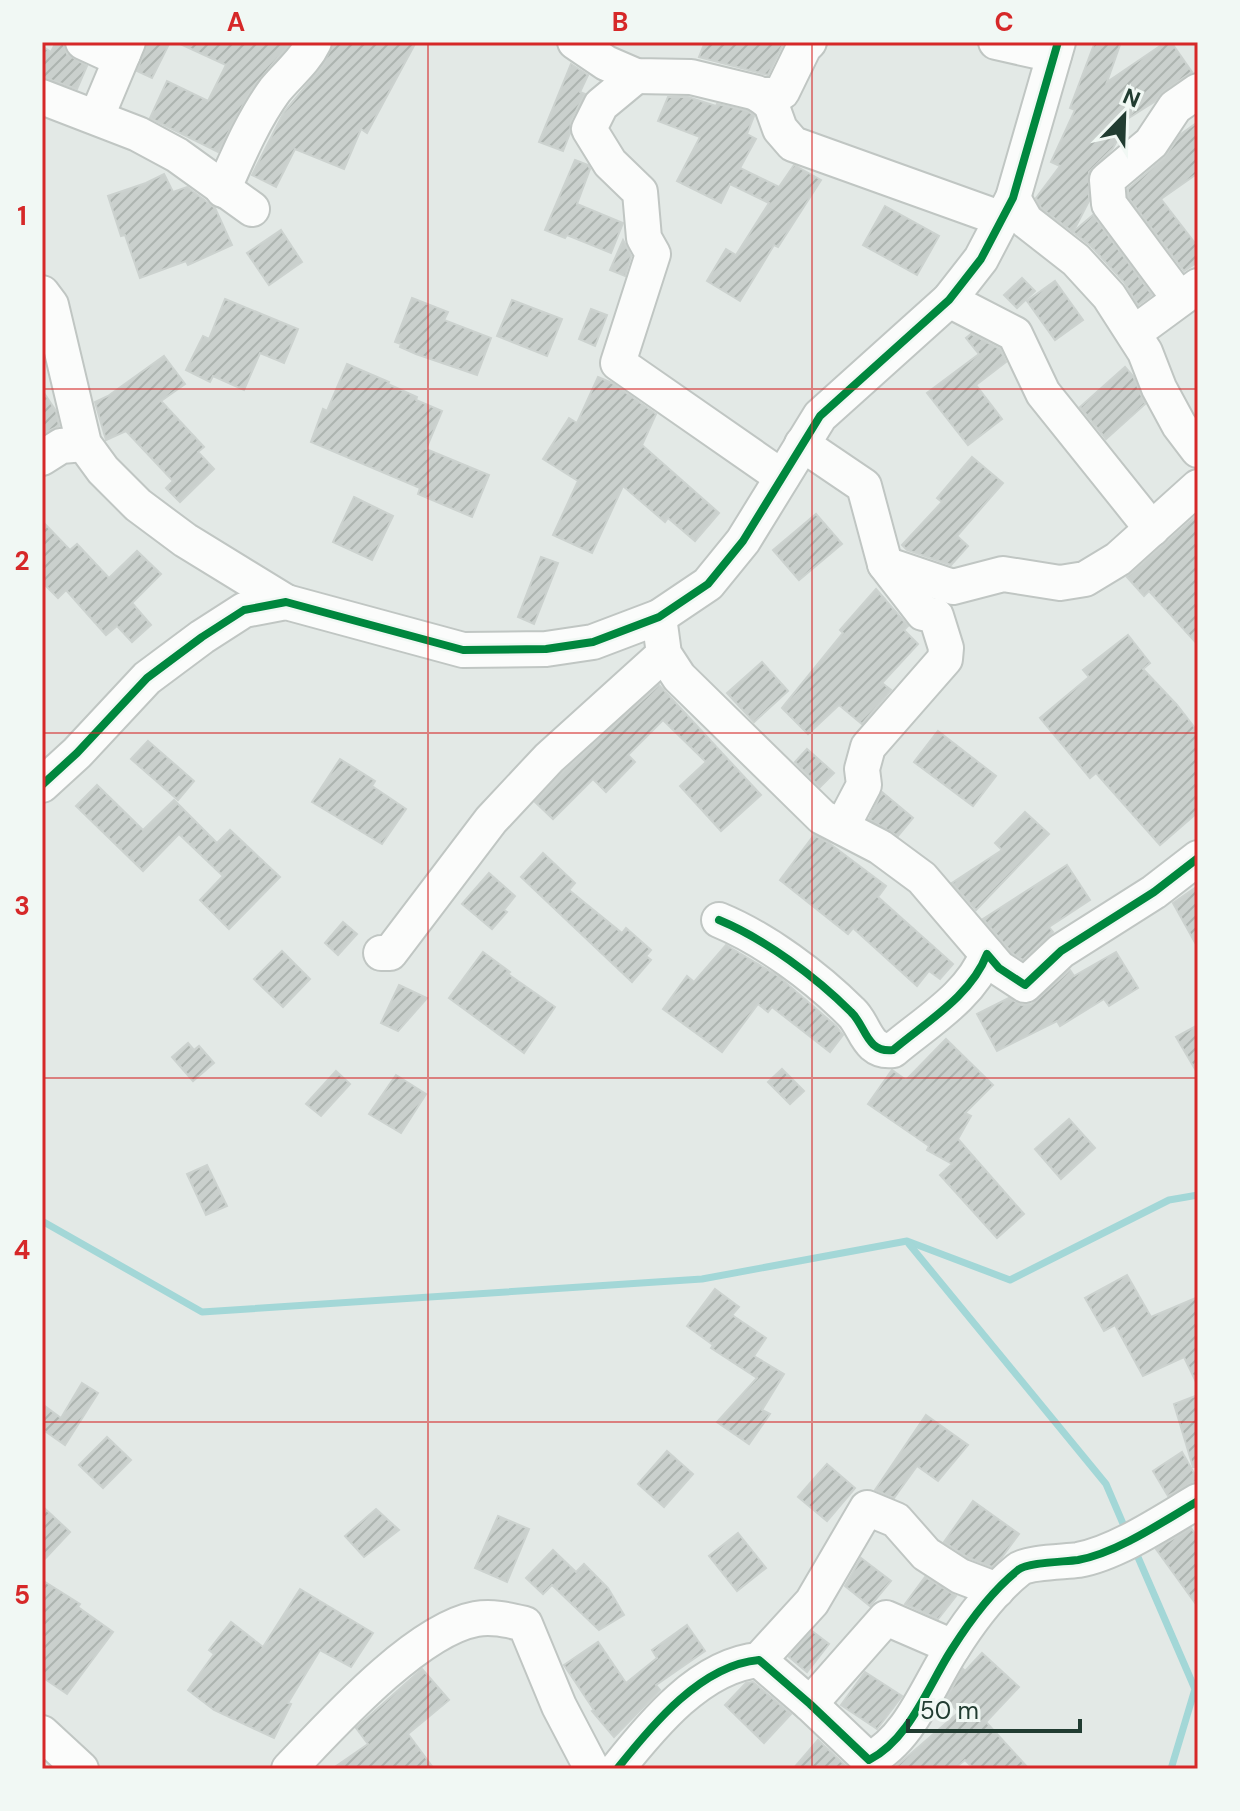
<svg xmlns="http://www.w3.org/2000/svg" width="1240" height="1811" viewBox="0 0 1240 1811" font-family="'DM Sans',sans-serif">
<defs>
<pattern id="building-hatch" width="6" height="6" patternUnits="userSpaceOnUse" patternTransform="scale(2)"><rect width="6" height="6" fill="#cad0cd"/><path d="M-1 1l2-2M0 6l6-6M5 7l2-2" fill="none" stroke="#adb4b0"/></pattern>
</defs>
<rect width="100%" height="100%" fill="#e3e9e6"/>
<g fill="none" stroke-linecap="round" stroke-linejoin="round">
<g stroke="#a3d7d7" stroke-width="7">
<polyline points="42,1221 202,1312 702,1279 907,1241 1010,1280 1169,1200 1198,1195"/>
<polyline points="909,1244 1106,1484 1127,1533"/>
<polyline points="1134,1548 1195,1689 1171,1769"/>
</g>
</g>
<g fill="url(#building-hatch)" stroke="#ccd2cf" stroke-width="2">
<polygon points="56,42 63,42 67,54 87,66 77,89 42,77 42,46 51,52"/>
<polygon points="148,42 170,42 152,78 137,71"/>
<polygon points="176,42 291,42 251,90 218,152 150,118 167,81 208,101 226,65"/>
<polygon points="334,42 416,42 367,133 361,129 344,169 295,149 276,187 252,175 284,112 322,67"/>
<polygon points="705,42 784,42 768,75 699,57"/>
<polygon points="1095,42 1121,42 1107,82 1166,42 1171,42 1192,72 1164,91 1154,102 1105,133 1118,139 1113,148 1089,172 1089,201 1073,232 1041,208 1036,198 1060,166 1051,162 1075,110 1070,108"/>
<polygon points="571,64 588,75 580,92 585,94 571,120 570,133 563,151 539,142"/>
<polygon points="668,97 688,97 716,106 717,104 748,111 754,116 747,134 756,139 740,168 779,187 794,165 821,180 778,247 774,245 740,301 707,281 726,249 736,255 769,203 730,184 721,203 677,181 700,137 658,121"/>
<polygon points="1198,122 1198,173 1161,199 1198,247 1198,262 1184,271 1128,197 1128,189 1164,158 1181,134"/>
<polygon points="575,160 588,165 590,169 577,204 623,223 611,253 567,235 565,238 545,230"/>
<polygon points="164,174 173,192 187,187 215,208 232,245 188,265 186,261 140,278 125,235 121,236 108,196 146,183"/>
<polygon points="885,206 939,236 917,275 863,245"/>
<polygon points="1093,215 1152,295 1138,305 1124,282 1091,246 1073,232"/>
<polygon points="281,230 302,262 269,285 247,253"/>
<polygon points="623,240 631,256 625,276 610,270"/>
<polygon points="1022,278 1035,291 1017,308 1004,295"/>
<polygon points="1055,281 1083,320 1055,340 1027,301"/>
<polygon points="412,298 448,312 444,320 491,338 477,375 416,354 400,347 401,344 395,342"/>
<polygon points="225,299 298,329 284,363 260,353 244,390 213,376 210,382 186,370 203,336 209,339"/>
<polygon points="512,300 562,319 547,356 497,336"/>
<polygon points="591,309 607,315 595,346 579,339"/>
<polygon points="971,334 1000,349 1006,362 976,385 1002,419 968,445 927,393 979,354 966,338"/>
<polygon points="164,356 185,384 161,401 204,447 198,452 214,469 180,502 166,488 173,481 126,431 106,440 95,402 108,396"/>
<polygon points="347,364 389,382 388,384 417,397 416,400 442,411 426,449 489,475 472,517 418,494 420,488 311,442 323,409 327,411"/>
<polygon points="1125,367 1133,376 1145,404 1106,439 1080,407"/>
<polygon points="598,377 612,383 656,414 642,445 719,513 695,541 668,518 665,522 623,486 592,553 553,535 578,481 543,459 569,418 577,423"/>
<polygon points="42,390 56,411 59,426 42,434"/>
<polygon points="972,457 1003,483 957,536 968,546 951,565 907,550 902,545 942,502 937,498"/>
<polygon points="354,497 393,516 372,560 333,542"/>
<polygon points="816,514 842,544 799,580 773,550"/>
<polygon points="1196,516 1198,518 1198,645 1149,591 1144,596 1127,577"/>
<polygon points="42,521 70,550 77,544 109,578 137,551 161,574 132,603 151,625 132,642 117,626 106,635 66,590 58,598 42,582"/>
<polygon points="541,557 558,563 534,624 518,617"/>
<polygon points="876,589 908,626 904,630 918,644 882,683 891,690 862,724 839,705 808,734 782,708 843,633 840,630"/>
<polygon points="1128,635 1150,663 1143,669 1177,705 1198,732 1198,812 1160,845 1096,773 1090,778 1040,718 1089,677 1083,670"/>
<polygon points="762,662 788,691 754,722 727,693"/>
<polygon points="659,685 761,795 721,831 680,786 706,762 663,720 628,755 635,762 606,792 593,779 553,819 535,802 562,773"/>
<polygon points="938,731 996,776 973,806 914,762"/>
<polygon points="148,741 194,781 178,800 131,759"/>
<polygon points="807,749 834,773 820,787 795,762"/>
<polygon points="340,759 375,781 372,786 406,809 382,844 312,802"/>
<polygon points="97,785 143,830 174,800 217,843 230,830 280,877 229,929 200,900 223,876 179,834 143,871 76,806"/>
<polygon points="882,792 913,818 898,836 869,819"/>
<polygon points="1025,812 1049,834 976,910 952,883 1002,850 995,843"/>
<polygon points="814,835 829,843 886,886 878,897 953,964 940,979 929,971 917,986 853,928 848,934 780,880"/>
<polygon points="543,853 575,883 569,890 622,933 626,928 651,950 646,956 651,960 632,982 521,877"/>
<polygon points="1067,865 1090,900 1049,927 1053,932 1023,960 1012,953 983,919"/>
<polygon points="489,873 515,896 504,910 507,912 492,929 462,904"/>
<polygon points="1198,886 1198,948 1173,903"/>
<polygon points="343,922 357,934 338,955 325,943"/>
<polygon points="726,945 778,976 836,1026 843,1035 830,1052 772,1007 768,1012 758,1004 722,1052 663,1009 687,976 694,982"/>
<polygon points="282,951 310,979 283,1007 254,979"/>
<polygon points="483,952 510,972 508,974 555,1007 524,1053 449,998"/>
<polygon points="1116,952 1138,988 1109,1006 1104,999 1060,1026 1057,1021 997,1051 977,1014 1009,998 1022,1005 1032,1004 1070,970 1074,976"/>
<polygon points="399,985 427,998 398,1031 381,1023"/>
<polygon points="1198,1025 1198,1074 1176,1037"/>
<polygon points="946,1039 993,1085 965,1113 971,1116 958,1139 1024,1214 997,1238 940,1175 952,1164 927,1150 929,1146 868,1104 892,1070 906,1080"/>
<polygon points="188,1043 194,1050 199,1046 214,1063 193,1081 172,1057"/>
<polygon points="782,1069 804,1091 790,1104 768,1082"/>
<polygon points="336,1071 350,1084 321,1116 306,1104"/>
<polygon points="396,1075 426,1094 401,1133 369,1114"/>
<polygon points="1069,1119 1095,1148 1061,1179 1035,1149"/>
<polygon points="207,1165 227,1206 206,1215 187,1174"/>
<polygon points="1127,1275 1151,1317 1198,1297 1198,1386 1184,1357 1143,1376 1115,1325 1104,1331 1085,1298"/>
<polygon points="715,1289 739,1307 732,1315 766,1338 754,1356 784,1374 762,1410 770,1414 749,1444 717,1422 757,1378 711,1348 713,1345 687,1326"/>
<polygon points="82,1383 98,1393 65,1445 42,1429 42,1404 61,1418"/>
<polygon points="1198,1395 1198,1467 1193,1467 1174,1404"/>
<polygon points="926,1415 968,1445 938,1481 917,1466 894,1498 875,1490"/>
<polygon points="107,1437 131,1460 103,1488 79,1465"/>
<polygon points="667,1451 693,1474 664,1507 638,1484"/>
<polygon points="1182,1452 1198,1480 1168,1496 1153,1471"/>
<polygon points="827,1464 855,1488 827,1521 798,1497"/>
<polygon points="973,1501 1019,1534 1002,1557 992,1567 969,1558 944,1542"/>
<polygon points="42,1506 70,1532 42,1562"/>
<polygon points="376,1509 399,1530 364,1557 345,1536"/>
<polygon points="498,1516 529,1529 507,1582 475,1568"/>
<polygon points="1191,1528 1198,1538 1198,1607 1156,1549"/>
<polygon points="738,1533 766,1568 737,1591 709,1556"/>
<polygon points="553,1550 576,1572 584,1564 608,1588 624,1615 599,1630 552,1585 543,1594 526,1578"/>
<polygon points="861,1558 891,1581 870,1606 845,1586"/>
<polygon points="925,1577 956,1596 938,1619 905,1604"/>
<polygon points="42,1580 80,1604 78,1607 113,1632 67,1694 42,1677"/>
<polygon points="300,1589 373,1633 351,1667 320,1650 288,1703 291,1704 274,1738 214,1710 188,1690 214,1654 209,1650 231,1622 263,1647"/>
<polygon points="687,1625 705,1651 656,1685 660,1690 614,1737 592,1711 594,1710 564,1665 598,1642 626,1683 657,1658 652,1650"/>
<polygon points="812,1631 829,1644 807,1672 789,1657"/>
<polygon points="982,1653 1019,1687 986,1722 1029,1769 974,1769 965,1760 954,1769 893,1769 959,1712 946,1699 963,1669 965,1671"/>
<polygon points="422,1669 449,1700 408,1734 434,1769 332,1769 368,1744 356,1728"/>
<polygon points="865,1672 902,1696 877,1729 841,1705"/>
<polygon points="753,1682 791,1714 764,1743 725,1705 746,1683"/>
<polygon points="818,1740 849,1769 793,1769"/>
</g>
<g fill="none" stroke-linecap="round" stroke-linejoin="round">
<defs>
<g id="minor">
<polyline points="83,42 109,54 123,54"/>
<polyline points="575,42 606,63 636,76 691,77 757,93 771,104 780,129 793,144 1002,219"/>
<polyline points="996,42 1054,55"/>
<polyline points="636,76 601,105 589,129 610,163 640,192 644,238 653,254 618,363 782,477"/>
<polyline points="759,95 777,95 782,92 804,47 809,42"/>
<polyline points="42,97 138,134 177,155 252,209"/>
<polyline points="97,116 128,42"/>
<path d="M223 190C238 156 253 120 275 90 288 74 305 61 314 42"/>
<polyline points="1013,198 1026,221 1076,260 1109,296 1145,352 1159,388 1179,425 1198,450"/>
<polyline points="42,293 51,305 84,444 103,470 138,505 185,540 286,602"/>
<polyline points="1179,298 1109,204 1107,180 1151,143 1175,107 1198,91"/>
<polyline points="949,300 1015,334 1043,393 1152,529"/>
<polyline points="1134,333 1198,286"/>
<polyline points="802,444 864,486 885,564 923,613 936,616 946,648 945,659 868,747 862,769 864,785 842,827"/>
<polyline points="42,458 61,446 84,444"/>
<polyline points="885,564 953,587 1003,574 1060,583 1085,579 1118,559 1198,487"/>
<polyline points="659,617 664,654 679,677 822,817 880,847 922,878 987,954"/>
<polyline points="42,785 77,753 147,678 202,637 244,610 286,602 463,650 546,649 593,642 659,617 708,584 743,541 820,416 949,300 981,259 1013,198 1058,42"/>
<path d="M719 920C765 939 816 977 851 1012 866 1026 866 1053 893 1050 926 1022 971 996 987 954L999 968 1025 985 1061 951 1154 892 1198 858"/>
<polyline points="381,953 390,953 491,820 549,758 664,654"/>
<polyline points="759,1660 812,1602 867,1508 896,1520 926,1554 960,1576 997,1590"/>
<polyline points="810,1704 886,1618 953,1647"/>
<polyline points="42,1733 81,1769"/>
<path d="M289 1769C331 1725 416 1630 476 1619 492 1616 508 1620 525 1624L559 1706 592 1769"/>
<path d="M617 1769C652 1725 701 1665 759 1660L810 1704 869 1760C910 1739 928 1686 952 1649 969 1622 993 1590 1018 1570 1028 1562 1064 1562 1078 1560 1117 1553 1164 1521 1198 1501"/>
</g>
</defs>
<use href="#minor" stroke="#c0c6c3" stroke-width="38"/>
<use href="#minor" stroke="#fbfcfb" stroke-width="34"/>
<defs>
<g id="cycleway">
<polyline points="42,785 77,753 147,678 202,637 244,610 286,602 463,650 546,649 593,642 659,617 708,584 743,541 820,416 949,300 981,259 1013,198 1058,42"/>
<path d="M719 920C765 939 816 977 851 1012 866 1026 866 1053 893 1050 926 1022 971 996 987 954L999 968 1025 985 1061 951 1154 892 1198 858"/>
<path d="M617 1769C652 1725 701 1665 759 1660L810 1704 869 1760C910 1739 928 1686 952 1649 969 1622 993 1590 1018 1570 1028 1562 1064 1562 1078 1560 1117 1553 1164 1521 1198 1501"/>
</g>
</defs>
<use href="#cycleway" stroke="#f1f8f4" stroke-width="13"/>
<use href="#cycleway" stroke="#00873e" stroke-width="8"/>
</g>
<path fill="none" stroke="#d62828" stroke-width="2" stroke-opacity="0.55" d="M428 42V1769M812 42V1769M42 389H1198M42 733H1198M42 1078H1198M42 1422H1198"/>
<rect width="1240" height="1811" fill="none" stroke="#f1f8f4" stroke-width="88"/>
<g transform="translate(1124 116) rotate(23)" stroke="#f1f8f4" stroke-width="6" paint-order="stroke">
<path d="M0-6L14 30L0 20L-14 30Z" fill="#213c31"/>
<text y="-12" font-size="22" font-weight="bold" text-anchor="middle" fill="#213c31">N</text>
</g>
<path d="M908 1719v12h172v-12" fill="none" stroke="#213c31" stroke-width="4"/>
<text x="920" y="1719" font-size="24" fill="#213c31" stroke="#f1f8f4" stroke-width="6" paint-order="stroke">50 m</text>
<rect x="44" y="44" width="1152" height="1723" fill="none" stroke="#d62828" stroke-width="3"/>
<g font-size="26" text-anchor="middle" font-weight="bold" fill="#d62828">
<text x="236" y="31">A</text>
<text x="620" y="31">B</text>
<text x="1004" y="31">C</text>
<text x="22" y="225">1</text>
<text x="22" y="570">2</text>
<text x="22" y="915">3</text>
<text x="22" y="1259">4</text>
<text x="22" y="1604">5</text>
</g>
</svg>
